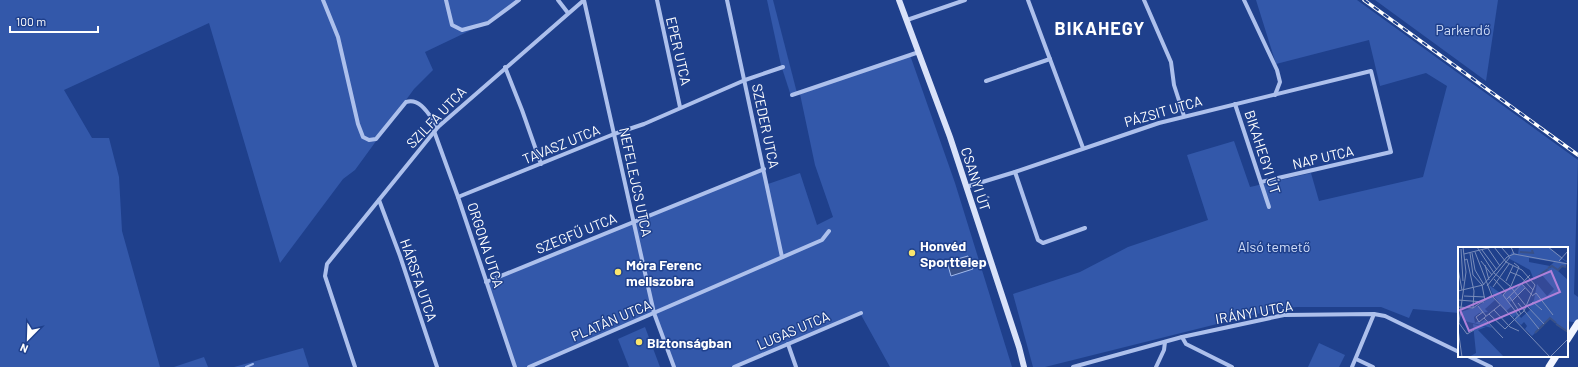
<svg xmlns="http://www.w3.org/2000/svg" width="1578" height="367" viewBox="0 0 1578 367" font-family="Barlow,sans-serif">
<rect width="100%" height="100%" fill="#1f408c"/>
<g fill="#3358aa">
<polygon points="0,0 517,0 490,21 425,52 433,70 414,89 355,170 343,179 280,263 209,23 64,90 92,138 109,138 119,177 122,231 160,367 0,367"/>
<polygon points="767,0 773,0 797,93 791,96 781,65"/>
<polygon points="1256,0 1357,0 1578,160 1574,294 1578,297 1578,323 1567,321 1567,248 1459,248 1459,313 1413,309 1409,318 1381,307 1297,307 1277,309 1045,367 1033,367 1013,294 1080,272 1128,247 1208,220 1187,155 1234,141 1250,187 1311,173 1319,201 1423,177 1447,86 1426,73 1380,86 1369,40 1276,64"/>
<polygon points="1375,0 1498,0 1486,81"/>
<polygon points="910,55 955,183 1012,367 890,367 860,313 734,367 674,367 654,313 529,367 515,367 486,282 764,169 768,184 800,173 817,225 833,217 815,165 800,94"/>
<polygon points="645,327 660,367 629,367 618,339"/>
<polygon points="1319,343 1345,355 1339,367 1308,367"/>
<polygon points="303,348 309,367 234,367"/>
<polygon points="204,357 208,367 174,367"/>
</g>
<polygon fill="#395189" stroke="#a0b9ed" points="968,256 973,269 951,276 947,262"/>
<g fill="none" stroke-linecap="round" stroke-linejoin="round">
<polyline stroke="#a0b9ed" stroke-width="2" points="246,367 253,364"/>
<g stroke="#adc0ec" stroke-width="4">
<path d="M323 0 338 37 358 124 363 137 369 140 376 139 406 102C421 97 430 117 438 127"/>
<polyline points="446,0 452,25 462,30 488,23 519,0"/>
<polyline points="558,0 568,13"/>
<polyline points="584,0 654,313 674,367"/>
<polyline points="657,0 680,107"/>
<polyline points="727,0 782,257"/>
<polyline points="1028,0 1083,148"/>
<polyline points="1144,0 1171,62 1174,85 1184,116"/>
<polyline points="1244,0 1277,70 1280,82 1275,95"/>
<polyline points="907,20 965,0"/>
<polyline points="505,67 522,110 541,164"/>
<polyline points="986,81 1050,59"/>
<polyline points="792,95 919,52"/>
<polyline points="1235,104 1269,207"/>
<polyline points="434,131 458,197 515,367"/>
<polyline points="1015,172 1038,240 1043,243 1085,228"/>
<polyline points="966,187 1015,172 1159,123 1371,71 1391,152 1261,182"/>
<polyline points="458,197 614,134 644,124 745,80 783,67"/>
<polyline points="379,200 400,256 437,367"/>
<polyline points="486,282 764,169"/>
<polyline points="1182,337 1186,344 1232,367"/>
<polyline points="788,344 796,367"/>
<polyline points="1468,356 1491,367"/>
<polyline points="1356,359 1373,367"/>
<polyline points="355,367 325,276 327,264 438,127 584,0"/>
<polyline points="529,367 822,240 829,231"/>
<polyline points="734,367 861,313"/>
<polyline points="1073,367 1182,337 1284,315 1374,314 1385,316 1459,352"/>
<polyline points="1156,367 1164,350 1165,342"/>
<polyline points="1352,367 1374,314"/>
</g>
<polyline stroke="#d9e2f9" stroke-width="6" points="899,0 950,137 1019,347 1024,367"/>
<g stroke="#f2f5ff" stroke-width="7">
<polyline points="1567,340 1578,323"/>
<polyline points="1549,367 1556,356"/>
</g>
<defs>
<polyline id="rail" points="1364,0 1578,155"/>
</defs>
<use href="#rail" stroke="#fff" stroke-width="3.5"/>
<use href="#rail" stroke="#1f408c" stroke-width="2" stroke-dasharray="6" stroke-linecap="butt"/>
</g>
<g fill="#fae56d" stroke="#1f408c" stroke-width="1.5">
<circle cx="912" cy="253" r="4"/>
<circle cx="618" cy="272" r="4"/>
<circle cx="639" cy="342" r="4"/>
</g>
<g text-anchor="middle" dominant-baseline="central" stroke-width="3" stroke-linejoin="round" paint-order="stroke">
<g font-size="14" fill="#d2def9" stroke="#1f408c">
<text x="1463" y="29">Parkerdő</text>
<text x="1274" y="246">Alsó temető</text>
</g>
<g font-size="14" fill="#fff" stroke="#1f408c">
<text transform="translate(679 51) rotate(77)">EPER UTCA</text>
<text transform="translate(1163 111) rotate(-16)">PÁZSIT UTCA</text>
<text transform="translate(436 117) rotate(-46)">SZILFA UTCA</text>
<text transform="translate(766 126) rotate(78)">SZEDER UTCA</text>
<text transform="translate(561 144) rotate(-22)">TAVASZ UTCA</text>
<text transform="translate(1263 152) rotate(72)">BIKAHEGYI ÚT</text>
<text transform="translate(1323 157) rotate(-13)">NAP UTCA</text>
<text transform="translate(976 179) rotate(72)">CSANYI ÚT</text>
<text transform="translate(636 182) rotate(78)">NEFELEJCS UTCA</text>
<text transform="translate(576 233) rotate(-22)">SZEGFŰ UTCA</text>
<text transform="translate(486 245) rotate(72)">ORGONA UTCA</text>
<text transform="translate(419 280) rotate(71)">HÁRSFA UTCA</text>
<text transform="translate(1254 312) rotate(-10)">IRÁNYI UTCA</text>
<text transform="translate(611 320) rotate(-23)">PLATÁN UTCA</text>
<text transform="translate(793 330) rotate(-23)">LUGAS UTCA</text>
</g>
<g font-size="14" font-weight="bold" fill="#fff" stroke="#1f408c" text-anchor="start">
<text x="920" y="245">Honvéd<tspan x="920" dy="16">Sporttelep</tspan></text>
<text x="626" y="264">Móra Ferenc<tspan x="626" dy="16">mellszobra</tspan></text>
<text x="647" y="342">Biztonságban</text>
</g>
<g font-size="18" font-weight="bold" letter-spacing="1" fill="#fff" stroke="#1f408c">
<text x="1100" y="28">BIKAHEGY</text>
</g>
</g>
<g transform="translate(1458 247)">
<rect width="110" height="110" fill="#1f408c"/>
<path d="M61 0H91L108 14 110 12V16L104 12 102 14 108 16V20L104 19 100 24 110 33V86L92 71 74 89 67 82 69 79 66 75 63 78 57 73 58 68 55 71 52 68 58 64 54 59 48 64 35 48 31 38 45 48 53 39 57 42 55 37 58 41 63 36 67 41 52 55 49 52 63 71 73 62 71 60 76 53 79 37 89 49 96 42 84 28 76 33 72 23 50 11 54 5 60 7ZM71 11 96 15 92 19 71 15ZM34 49 37 53 27 62 30 65 21 66 16 70 17 76 21 74 22 76 27 73 34 81 7 74 3 65 20 59ZM15 77 28 80 20 83 46 110H11L18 106Z" fill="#3358aa" fill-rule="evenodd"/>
<path fill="none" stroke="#395189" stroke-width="2" d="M62 5 75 6 74 3M90 21 94 19 100 23 104 19 108 20M79 30 90 22M98 77 110 85M77 86 92 71 98 76"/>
<path fill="none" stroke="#798cba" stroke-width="1" d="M19 0 36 26 52 39 68 59M29 0 42 19M36 0 48 15 64 23 77 38 66 64 56 73M43 0 51 9M53 0 56 7 110 17M90 0 104 11M3 2 5 34M24 3 39 23M17 5 34 49 92 110M12 6 15 28 24 38 27 54M14 6 17 23 26 38M6 7 34 0M7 13 9 12 16 44 15 61M23 14 34 28M101 14 110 4M56 16 61 20 53 39 45 48 61 69M27 18 31 33M0 22 4 43M52 25 62 29 75 43M36 32 48 45M48 34 55 19M63 36 74 48M29 39 52 10M35 40 51 17M0 44 25 38 49 10 56 7M6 49 27 50M51 49 63 67M74 49 78 46 95 68M49 52 72 28M0 53 26 55M54 54 67 41M60 56 81 82M20 59 28 69M69 59 86 77M71 59 75 55 84 63M0 60 15 61 34 48M36 63 52 80 61 84M25 65 18 70 21 75 42 58M31 67 47 82 56 73M26 71 45 91M1 76 9 87 16 83M4 110 0 82 8 25 5 0M92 110 109 93"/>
<path fill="#b080d9" fill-opacity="0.15" stroke="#b080d9" stroke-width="2" d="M93 24 102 45 11 84 2 63Z"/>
<rect width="110" height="110" fill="none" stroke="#fff" stroke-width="2"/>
</g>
<g transform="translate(28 339) rotate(203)" stroke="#1f408c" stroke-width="3" paint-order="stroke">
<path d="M0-3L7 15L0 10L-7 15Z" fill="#ffffff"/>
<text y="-6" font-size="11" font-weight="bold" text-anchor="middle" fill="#ffffff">N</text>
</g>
<path d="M10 26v6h88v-6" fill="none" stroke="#ffffff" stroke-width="2"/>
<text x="16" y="26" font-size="12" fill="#ffffff" stroke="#1f408c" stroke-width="3" paint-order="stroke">100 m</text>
</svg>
